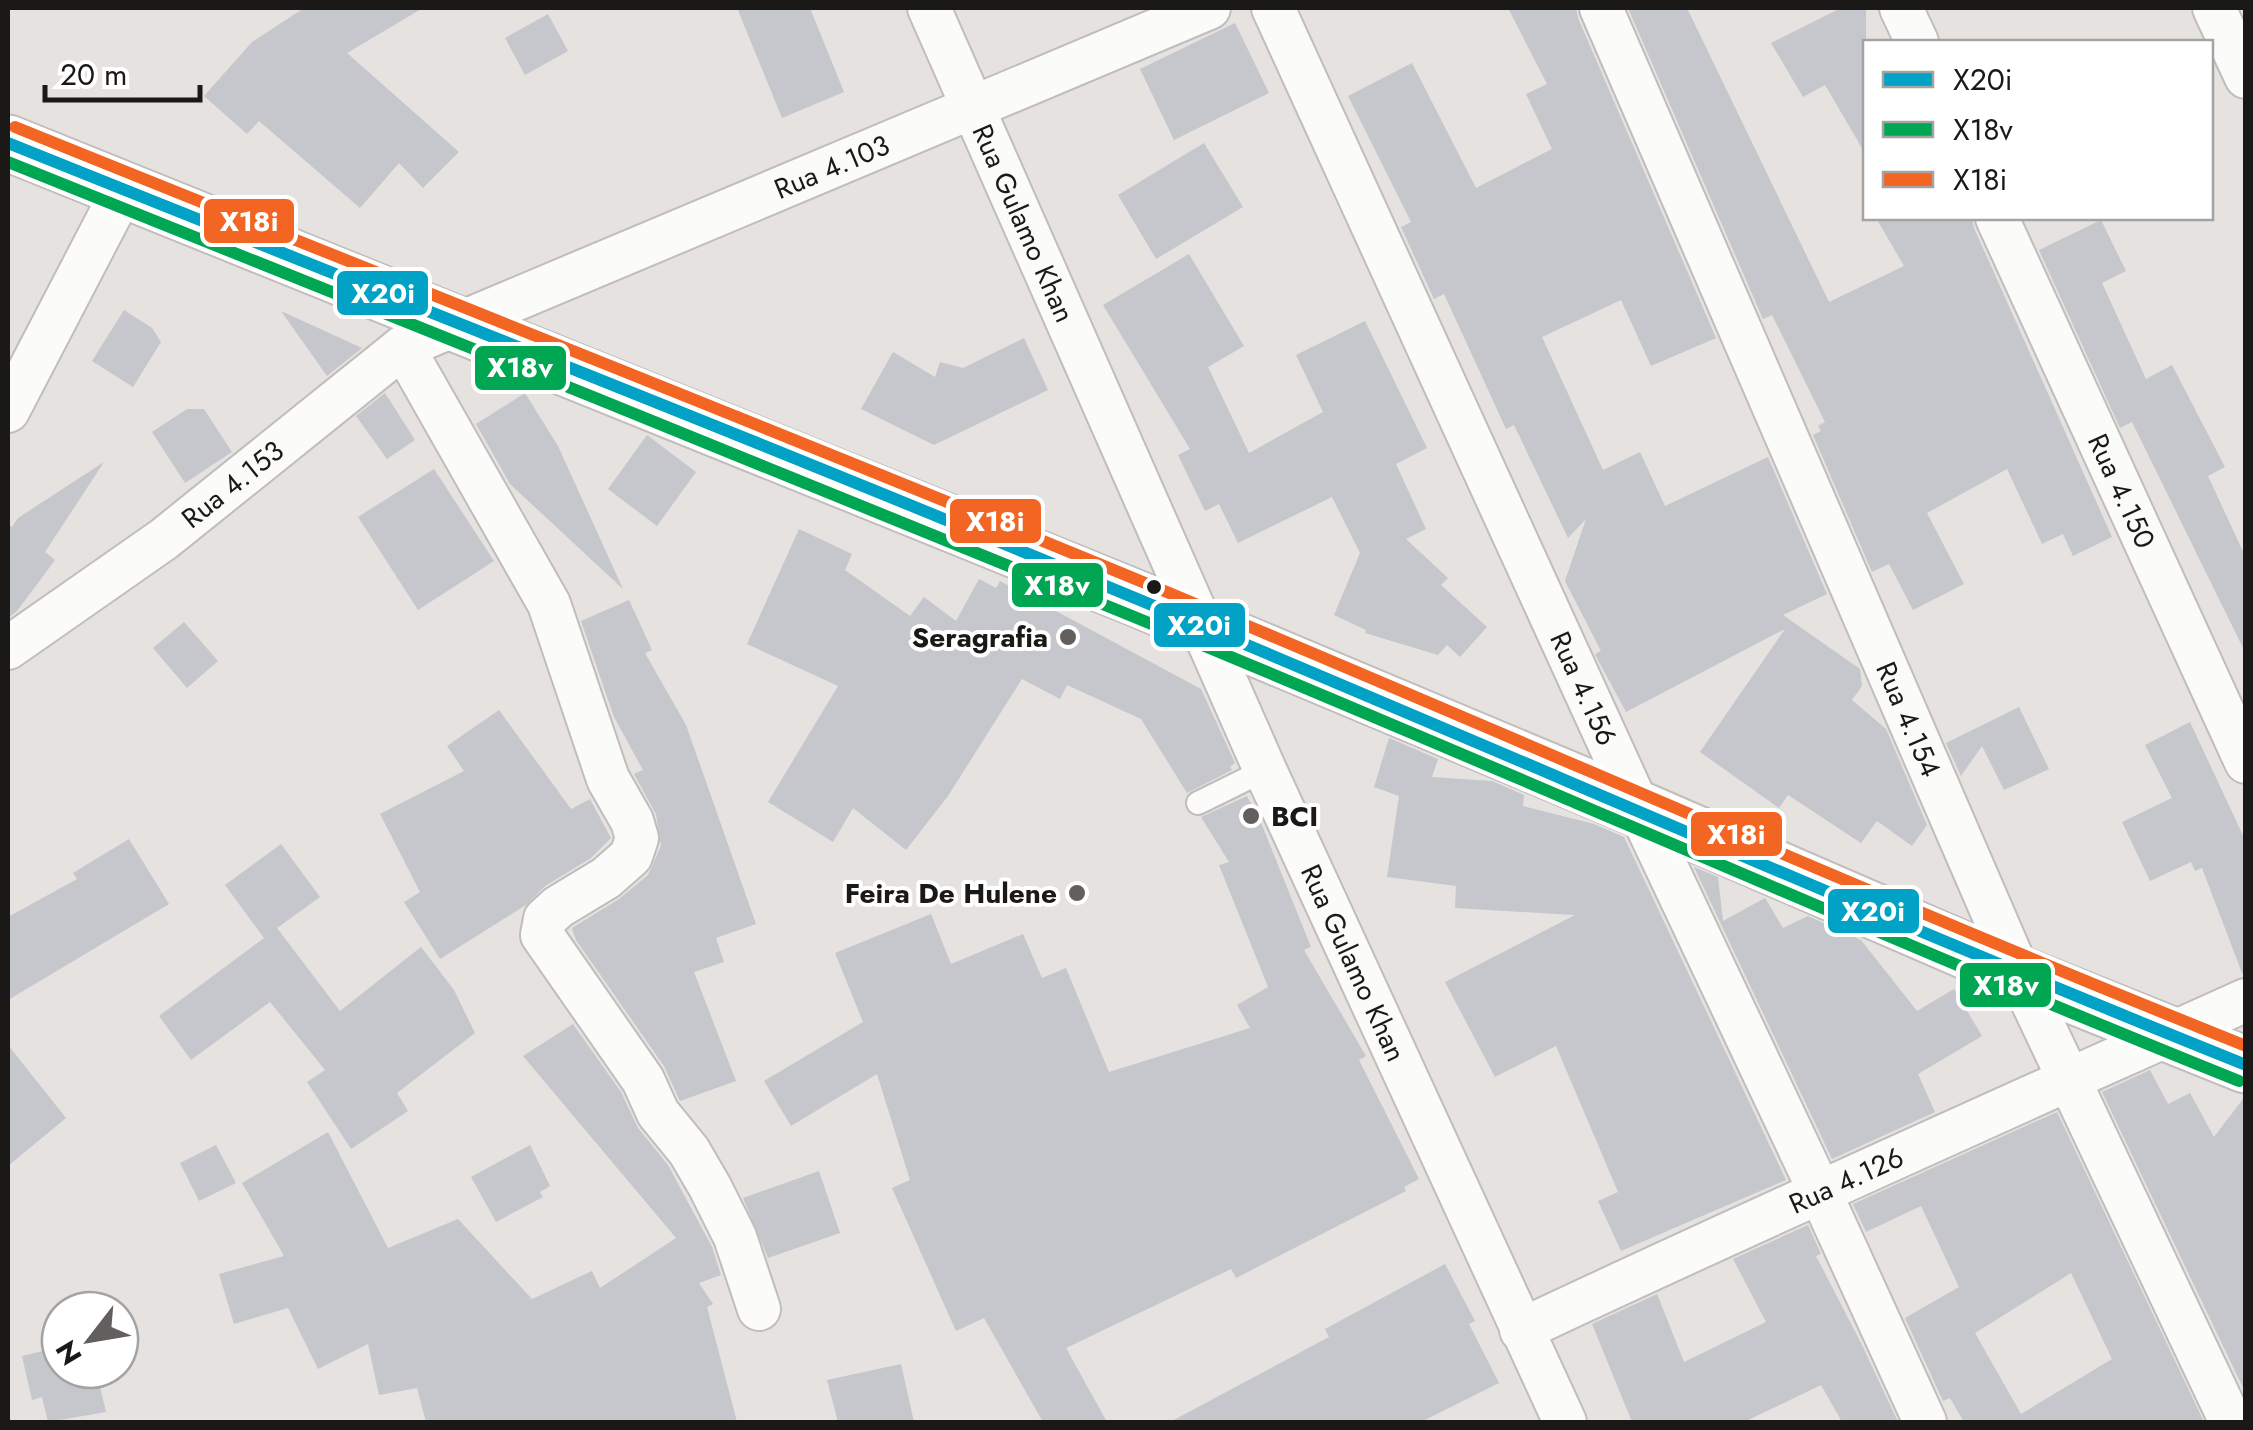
<svg xmlns="http://www.w3.org/2000/svg" width="2253" height="1430" viewBox="0 0 2253 1430" font-family="Jost,sans-serif">
<rect width="100%" height="100%" fill="#e5e2e0"/>
<g fill="#c5c7cc" fill-rule="evenodd">
<polygon points="304,8 423,8 347,53 459,152 423,188 399,163 360,208 259,121 247,134 204,96 252,42"/>
<polygon points="737,8 810,8 844,92 782,118"/>
<polygon points="1508,8 1576,8 1578,18 1716,338 1651,366 1621,300 1542,337 1603,470 1640,452 1665,506 1768,457 1827,594 1783,615 1860,669 1862,686 1852,700 1886,729 1927,825 1912,846 1877,821 1861,843 1788,795 1779,808 1700,752 1785,629 1626,712 1598,660 1595,654 1601,651 1565,581 1586,519 1568,538 1514,425 1506,429 1444,294 1434,299 1401,227 1411,222 1348,96 1412,63 1476,188 1552,149 1526,94 1547,84"/>
<polygon points="1628,8 1687,8 1829,302 1904,266 1876,218 1972,218 1974,228 2112,537 2073,556 2063,534 2042,544 2007,469 1927,513 1964,584 1913,610 1889,564 1872,572 1813,435 1821,431 1818,426 1825,422 1772,315 1763,319"/>
<polygon points="1841,8 1866,8 1866,155 1825,85 1803,97 1771,43"/>
<polygon points="548,14 568,51 525,75 505,38"/>
<polygon points="1235,23 1269,93 1174,140 1140,69"/>
<polygon points="1204,143 1243,207 1156,259 1118,195"/>
<polygon points="2101,220 2126,271 2102,283 2146,379 2172,365 2225,467 2208,476 2246,558 2246,654 2132,422 2120,428 2039,250"/>
<polygon points="1189,254 1244,346 1208,367 1249,453 1323,412 1296,355 1365,321 1427,448 1396,464 1426,529 1406,539 1448,578 1441,585 1487,627 1460,657 1447,645 1438,655 1365,633 1366,630 1334,615 1360,553 1332,497 1238,543 1219,504 1205,511 1178,455 1190,449 1103,305"/>
<polygon points="124,310 152,328 161,342 133,387 92,361"/>
<polygon points="281,311 362,348 327,376"/>
<polygon points="1024,338 1048,390 934,445 861,409 893,352 935,377 940,362 963,368"/>
<polygon points="385,393 415,440 387,459 356,416"/>
<polygon points="525,393 558,446 623,589 510,484 476,424"/>
<polygon points="187,409 204,409 232,452 185,483 152,432"/>
<polygon points="647,435 696,472 657,526 608,489"/>
<polygon points="104,462 45,552 55,560 17,611 8,618 8,524 12,527 18,518"/>
<polygon points="434,469 494,561 418,610 358,517"/>
<polygon points="799,529 852,554 845,570 910,616 924,597 956,621 979,579 996,588 1000,581 1201,689 1235,763 1230,767 1232,770 1187,793 1141,719 1067,685 1060,699 1022,679 948,796 906,850 853,808 833,842 768,802 838,686 747,644"/>
<polygon points="629,600 652,650 645,653 686,725 756,924 716,938 724,962 694,972 736,1081 680,1101 664,1066 576,940 572,928 619,899 648,875 661,846 656,814 634,774 643,770 614,717 581,621"/>
<polygon points="184,622 218,661 187,688 153,648"/>
<polygon points="2019,707 2049,769 2004,790 1982,746 1961,776 1946,743"/>
<polygon points="499,710 571,809 590,799 611,838 591,858 545,886 526,905 440,959 404,902 420,892 380,814 464,771 447,746"/>
<polygon points="2190,722 2246,842 2246,973 2242,973 2202,868 2195,871 2191,862 2150,881 2122,822 2172,798 2145,745"/>
<polygon points="1389,738 1438,759 1432,777 1492,781 1524,795 1523,806 1594,824 1624,837 1786,1180 1621,1251 1598,1201 1618,1192 1556,1046 1495,1077 1445,982 1575,915 1455,908 1456,886 1387,877 1399,796 1374,787"/>
<polygon points="1247,796 1260,820 1311,947 1304,950 1366,1056 1359,1060 1419,1179 1404,1187 1406,1191 1236,1278 1231,1269 1066,1348 1107,1422 1043,1422 984,1318 956,1331 892,1188 910,1180 877,1074 791,1126 764,1081 863,1022 835,953 931,914 951,964 1023,934 1042,978 1066,968 1109,1072 1250,1028 1237,1005 1268,987 1219,865 1229,862 1201,817"/>
<polygon points="129,839 169,904 8,1000 8,917 77,879 73,873"/>
<polygon points="281,844 320,897 277,928 340,1011 421,947 454,990 475,1033 397,1093 408,1111 351,1149 307,1082 325,1070 270,1002 191,1060 159,1016 264,938 225,885"/>
<polygon points="1694,867 1718,877 1723,921 1765,898 1783,928 1808,916 1861,940 1917,1011 1954,989 1982,1036 1918,1074 1935,1112 1832,1159"/>
<polygon points="573,1024 621,1092 638,1128 668,1165 712,1247 721,1275 699,1283 713,1304 707,1307 737,1422 426,1422 417,1388 379,1395 368,1344 318,1369 288,1308 234,1324 219,1274 284,1256 242,1183 328,1132 388,1248 458,1219 532,1299 592,1271 600,1288 676,1238 523,1056"/>
<polygon points="8,1045 66,1118 8,1166"/>
<polygon points="2150,1070 2168,1104 2190,1093 2214,1137 2246,1095 2246,1394 2102,1092"/>
<path d="M2057 1112 2204 1422H1964L1950 1398 1943 1401 1905 1318 1959 1287 1921 1206 1866 1232 1853 1204ZM2071 1273 2112 1359 2021 1414 1975 1333Z"/>
<polygon points="216,1145 236,1183 199,1201 180,1163"/>
<polygon points="530,1145 550,1186 540,1192 543,1197 496,1222 471,1177"/>
<polygon points="819,1171 840,1233 768,1258 743,1198"/>
<polygon points="1808,1225 1821,1254 1816,1256 1861,1343 1898,1422 1842,1422 1821,1385 1744,1422 1632,1422 1592,1324 1657,1294 1684,1362 1766,1322 1733,1259"/>
<polygon points="1445,1264 1475,1321 1469,1324 1499,1383 1421,1422 1170,1422 1329,1337 1325,1329"/>
<polygon points="60,1347 60,1370 96,1370 106,1412 48,1422 42,1397 32,1400 22,1356"/>
<polygon points="901,1364 914,1422 838,1422 827,1380"/>
</g>
<g fill="none" stroke-linecap="round" stroke-linejoin="round">
<defs>
<polyline id="service" points="1198,803 1265,770"/>
<g id="minor">
<path id="s1" d="M929 8 1265 770 1565 1422"/>
<path id="s2" d="M1273 8 1639 809 1819 1190 1925 1422"/>
<path id="s3" d="M1601 8 2019 974 2231 1422"/>
<polyline points="1901,8 1917,42"/>
<polyline points="2214,8 2246,77"/>
<path id="s4" d="M1997 218 2246 762"/>
<polyline points="403,347 549,604 608,779 632,821 637,838 631,856 606,878 558,907 545,919 542,935 643,1080 658,1113 689,1151 710,1187 735,1237 759,1309"/>
<polyline points="8,411 123,190"/>
<path id="s5" d="M8 648 164 539 403 347 1209 8"/>
<path id="s6" d="M1521 1330C1761 1217 2004 1109 2246 1000"/>
</g>
<polyline id="secondary" points="8,143 1138,599 1639,809 2019,974 2246,1065"/>
</defs>
<use href="#service" stroke="#c0bdbb" stroke-width="26"/>
<use href="#minor" stroke="#c0bdbb" stroke-width="46"/>
<use href="#secondary" stroke="#c0bdbb" stroke-width="59"/>
<use href="#service" stroke="#fbfbfa" stroke-width="22"/>
<use href="#minor" stroke="#fbfbfa" stroke-width="42"/>
<use href="#secondary" stroke="#fbfbfa" stroke-width="55"/>
<defs>
<path id="bus-1" d="M8 143C388 296 769 445 1147 603 1514 756 1877 917 2246 1065"/>
<path id="bus-2" d="M8 162C382 313 759 462 1132 616 1503 768 1868 932 2239 1081"/>
<path id="bus-3" d="M15 127C393 280 773 429 1150 585 1516 737 1878 899 2246 1046"/>
</defs>
<use href="#bus-1" stroke="#fff" stroke-width="20"/>
<use href="#bus-2" stroke="#fff" stroke-width="20"/>
<use href="#bus-3" stroke="#fff" stroke-width="20"/>
<use href="#bus-1" stroke="#01a2c5" stroke-width="12"/>
<use href="#bus-2" stroke="#00a651" stroke-width="12"/>
<use href="#bus-3" stroke="#f26522" stroke-width="12"/>
</g>
<circle fill="#1b1918" stroke="#fff" stroke-width="4" cx="1154" cy="587" r="9"/>
<g fill="#625f5e" stroke="#fff" stroke-width="4">
<circle cx="1068" cy="637" r="10"/>
<circle cx="1251" cy="816" r="10"/>
<circle cx="1077" cy="893" r="10"/>
</g>
<g text-anchor="middle" dominant-baseline="central" stroke-width="8" stroke-linejoin="round" paint-order="stroke">
<g font-size="28" fill="#1b1918" stroke="#fff">
<text stroke="none"><textPath href="#s5" startOffset="962">Rua 4.103</textPath></text>
<text stroke="none"><textPath href="#s1" startOffset="235">Rua Gulamo Khan</textPath></text>
<text stroke="none"><textPath href="#s5" startOffset="278">Rua 4.153</textPath></text>
<text stroke="none"><textPath href="#s4" startOffset="300">Rua 4.150</textPath></text>
<text stroke="none"><textPath href="#s2" startOffset="748">Rua 4.156</textPath></text>
<text stroke="none"><textPath href="#s3" startOffset="775">Rua 4.154</textPath></text>
<text stroke="none"><textPath href="#s1" startOffset="1045">Rua Gulamo Khan</textPath></text>
<text stroke="none"><textPath href="#s6" startOffset="358">Rua 4.126</textPath></text>
</g>
<g font-size="28" font-weight="bold" fill="#1b1918" stroke="#fff" text-anchor="end">
<text x="1048" y="637">Seragrafia</text>
<text x="1271" y="816" text-anchor="start">BCI</text>
<text x="1057" y="893">Feira De Hulene</text>
</g>
</g>
<g stroke="#fff" stroke-width="4">
<rect x="202" y="197" width="94" height="48" rx="10" fill="#f26522"/>
<rect x="335" y="269" width="95" height="48" rx="10" fill="#01a2c5"/>
<rect x="473" y="344" width="95" height="48" rx="10" fill="#00a651"/>
<rect x="948" y="497" width="95" height="48" rx="10" fill="#f26522"/>
<rect x="1010" y="561" width="95" height="48" rx="10" fill="#00a651"/>
<rect x="1152" y="601" width="95" height="48" rx="10" fill="#01a2c5"/>
<rect x="1689" y="810" width="95" height="48" rx="10" fill="#f26522"/>
<rect x="1826" y="887" width="95" height="48" rx="10" fill="#01a2c5"/>
<rect x="1958" y="961" width="95" height="48" rx="10" fill="#00a651"/>
</g>
<g font-size="28" text-anchor="middle" font-weight="bold" fill="#fff">
<text x="249" y="231">X18i</text>
<text x="383" y="303">X20i</text>
<text x="520" y="377">X18v</text>
<text x="995" y="531">X18i</text>
<text x="1057" y="595">X18v</text>
<text x="1199" y="635">X20i</text>
<text x="1736" y="844">X18i</text>
<text x="1873" y="921">X20i</text>
<text x="2006" y="995">X18v</text>
</g>
<rect width="2253" height="1430" fill="none" stroke="#1b1918" stroke-width="20"/>
<rect x="1863" y="40" width="350" height="180" fill="#ffffff" stroke="#a4a3a3" stroke-width="2.5"/>
<rect x="1883" y="72" width="50" height="15" fill="#01a2c5" stroke="#a4a3a3" stroke-width="2.5"/>
<text x="1953" y="90" font-size="30" fill="#1b1918">X20i</text>
<rect x="1883" y="122" width="50" height="15" fill="#00a651" stroke="#a4a3a3" stroke-width="2.5"/>
<text x="1953" y="140" font-size="30" fill="#1b1918">X18v</text>
<rect x="1883" y="172" width="50" height="15" fill="#f26522" stroke="#a4a3a3" stroke-width="2.5"/>
<text x="1953" y="190" font-size="30" fill="#1b1918">X18i</text>
<g transform="translate(90 1340) rotate(239)"><circle r="48" fill="#ffffff" stroke="#a4a3a3" stroke-width="2.5"/>
<path d="M0-8L18 38L0 25L-18 38Z" fill="#625f5e"/>
<text y="-15" font-size="28" font-weight="bold" text-anchor="middle" fill="#1b1918">N</text>
</g>
<path d="M45 85v15h155v-15" fill="none" stroke="#1b1918" stroke-width="5"/>
<text x="60" y="85" font-size="30" fill="#1b1918" stroke="#ffffff" stroke-width="8" paint-order="stroke">20 m</text>
</svg>
